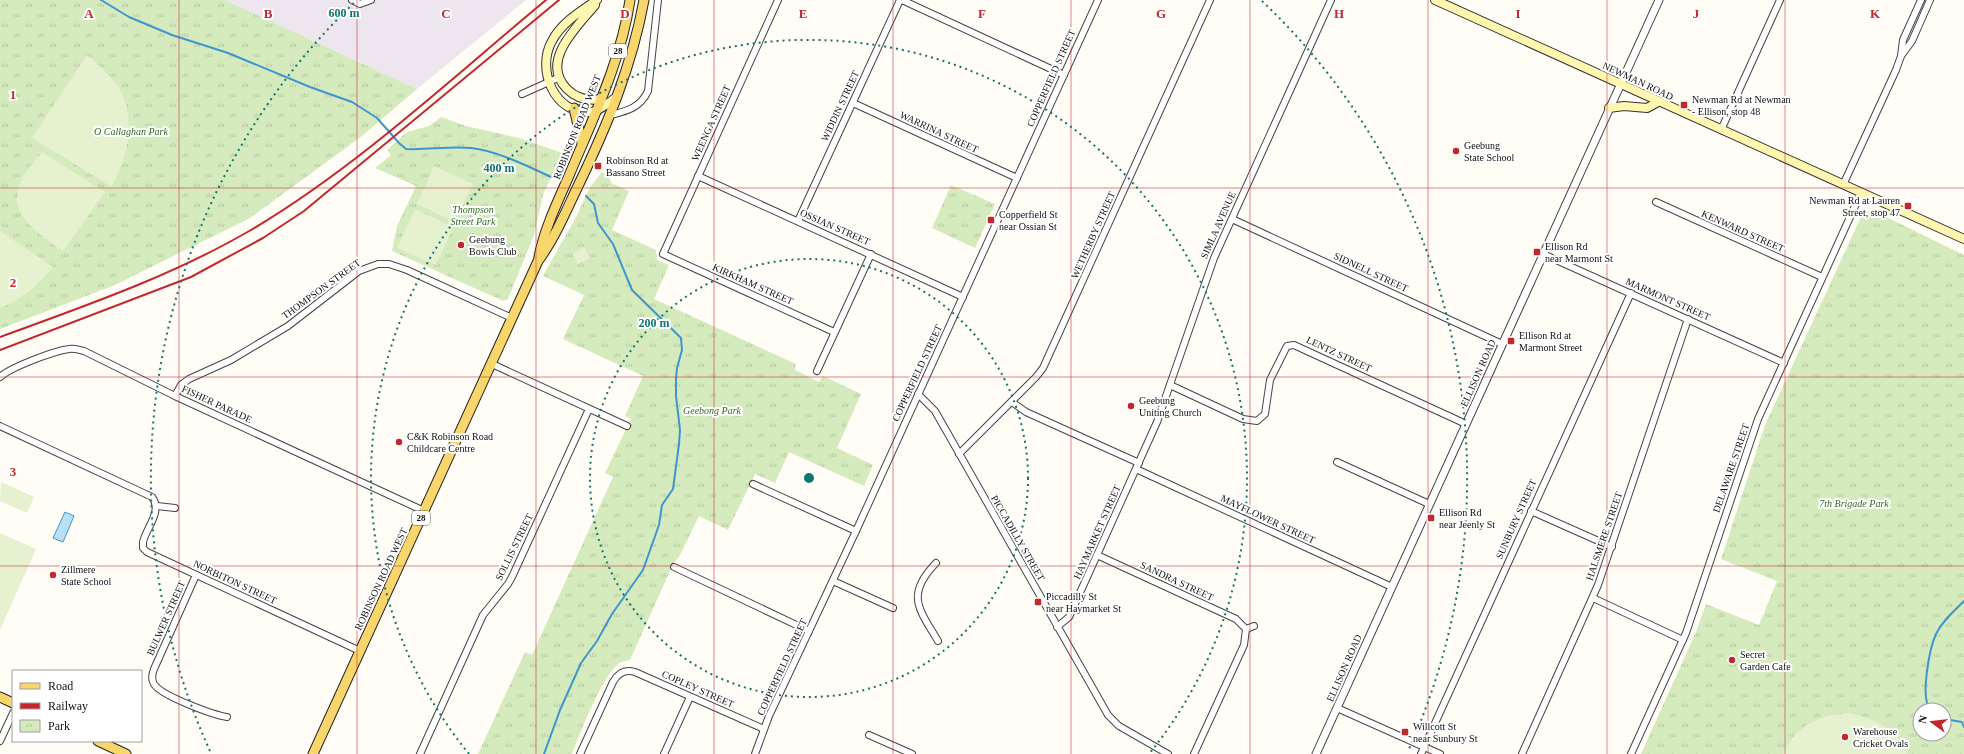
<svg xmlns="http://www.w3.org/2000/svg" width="1964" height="754" viewBox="0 0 1964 754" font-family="Georgia,serif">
<defs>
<pattern id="park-tufts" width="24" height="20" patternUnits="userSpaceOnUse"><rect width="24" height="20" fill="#d5ebbd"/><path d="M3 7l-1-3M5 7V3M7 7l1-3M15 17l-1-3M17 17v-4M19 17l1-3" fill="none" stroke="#b6c8a1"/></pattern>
</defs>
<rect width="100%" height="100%" fill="#fffdf5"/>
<polygon fill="#eee6ef" points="225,0 526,0 417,89"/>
<g fill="url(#park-tufts)" fill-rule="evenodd">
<polygon points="0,0 225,0 417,89 362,136 250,218 115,285 0,329"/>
<polygon points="441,117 466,126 519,138 562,153 543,195 534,235 508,299 503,301 392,251 397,226 416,186 375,168 391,155 387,150 407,132 429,126"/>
<path d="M602 172 610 179 611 183 629 191 612 230 656 250 657 260 669 265 654 299 796 364 795 370 819 382 823 376 861 394 837 448 873 465 864 486 789 452 775 483 755 474 728 530 699 516 679 557 674 562 630 660C628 661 624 661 621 662 604 671 580 734 572 754H478L525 652 532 655 613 477 605 473 631 419 625 416 643 376 563 339 584 295 543 276 576 217 590 187Z"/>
<polygon points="951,185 995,204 975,248 932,228"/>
<path d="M1867 212H1876L1964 255V754H1641L1696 632 1706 604 1759 625 1777 581 1721 559 1765 425 1861 217ZM1920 710H1944V734H1920Z"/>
</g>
<g fill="#e6f2cf">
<path d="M87 55C99 66 113 77 121 92 136 123 127 157 112 187L32 138Z"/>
<path d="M42 152 105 192 63 251C37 232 4 214 23 177 28 168 36 160 42 152Z"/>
<polygon points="434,166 473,184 455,222 417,204"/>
<polygon points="415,209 453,227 436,265 397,248"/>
<path d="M0 231 53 267C37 286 23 299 0 308Z"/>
<polygon points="584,247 590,258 578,264 573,254"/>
<polygon points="1,482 34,497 27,513 0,501"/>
<polygon points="0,533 36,549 0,630"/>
<path d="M1849 713C1874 719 1898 728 1907 754H1783C1797 724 1818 716 1849 713Z"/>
</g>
<polygon fill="#b9e0f7" stroke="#3f96cf" points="65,512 74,516 63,542 53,538"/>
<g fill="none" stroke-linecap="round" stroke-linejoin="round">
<g stroke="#3f96cf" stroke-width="2">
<path d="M101 0 129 17 172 35 228 53 310 87 352 102 377 118 399 143 406 149C428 150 449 146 471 148 495 150 530 167 551 177"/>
<path d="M1931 710C1919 700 1930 647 1936 634 1942 621 1954 611 1964 601"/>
<polyline points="1944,719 1962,722 1964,727"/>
<polyline points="544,754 560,710 581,663 597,641 612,614 643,570 659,525 662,505 673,489 679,444 680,430 676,396 676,379 677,368 682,350 681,338 632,290 613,244 598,223 594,204 586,196"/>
</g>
<defs>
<g id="minor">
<polyline points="352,0 360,4 371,0"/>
<polyline points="778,0 663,254 834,332"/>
<polyline points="902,0 1064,75"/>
<polyline points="1901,56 1912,41 1930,0"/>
<polyline points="522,94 560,77"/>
<polyline points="853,103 1017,178"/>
<path d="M611 115C627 111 640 108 648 91L658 0"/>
<polyline points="1721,130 1780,0"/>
<polyline points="698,176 963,297"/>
<polyline points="1843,185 1896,70 1901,56 1903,40 1921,0"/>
<polyline points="1656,202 1822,277"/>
<polyline points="1232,219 1502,344"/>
<polyline points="798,221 900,0"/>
<polyline points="1543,254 1784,363"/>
<polyline points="492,364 627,426"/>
<polyline points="817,371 871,254"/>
<path d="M0 377C11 367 54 351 69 349 74 348 79 350 84 351L175 396 424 511"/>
<polyline points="1170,385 1243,419 1257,421 1265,414 1270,380 1287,346 1294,345 1466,424"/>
<polyline points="918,394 935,411 1108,715 1119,726 1168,754"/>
<polyline points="175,396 181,385 189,379 231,360 288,326 359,271 378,264 389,264 407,270 512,318"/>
<polyline points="1012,402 1026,412 1139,463"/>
<path d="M0 426 152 497C163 511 146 528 143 542V548L147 552 360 651"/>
<polyline points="959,454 1036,377 1043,368 1210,0"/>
<polyline points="1337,462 1429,504"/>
<polyline points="1136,469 1392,587"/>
<polyline points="753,484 856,531"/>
<polyline points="157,506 175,508"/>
<polyline points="1531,511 1612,547"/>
<polyline points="1097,555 1236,619 1246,629 1244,645 1194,754"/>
<path d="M936 563C905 595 919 609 938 641"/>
<polyline points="674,567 809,631"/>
<path d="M196 575 154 669C152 674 151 679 154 684 161 696 214 715 227 717"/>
<polyline points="833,581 893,608"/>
<polyline points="1593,598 1683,640"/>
<polyline points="1057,627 1069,617 1157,422 1214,258 1331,0"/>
<polyline points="1246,629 1254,626"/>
<polyline points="1337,708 1440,754"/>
<polyline points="869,735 912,754"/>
<polyline points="0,741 13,713"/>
<polyline points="420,754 483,615 508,584 512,577 589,409"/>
<path d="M580 754 613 682C618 673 625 669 635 672L764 729"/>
<polyline points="664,754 690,697"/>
<polyline points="755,754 769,716 856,531 1098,0"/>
<polyline points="1421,754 1631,293"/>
<polyline points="1522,754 1598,585 1688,319"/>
<polyline points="1631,754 1686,633 1758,419 1861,193"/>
</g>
<polyline id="tertiary" points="1316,754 1659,0"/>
<g id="secondary">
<path d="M597 0C581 11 561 23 552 41 536 69 554 115 591 112 601 111 608 102 617 97"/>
<polyline points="1435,0 1964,239"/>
<path d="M595 5C578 26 539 61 567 89 576 98 588 101 600 99"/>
<polyline points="1609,108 1624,106 1647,108 1658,102"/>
</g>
<g id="primary">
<polyline points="574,108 582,143"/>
<path d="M539 257C544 230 557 203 568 178 592 120 621 62 630 0"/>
<polyline points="0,697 13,703"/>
<polyline points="98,741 126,754"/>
<path d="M313 754 538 261C555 238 566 211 578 186 607 126 632 66 644 0"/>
</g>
</defs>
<use href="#minor" stroke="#444" stroke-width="8"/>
<use href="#tertiary" stroke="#444" stroke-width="9"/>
<use href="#secondary" stroke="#333" stroke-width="10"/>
<use href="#primary" stroke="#222" stroke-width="11"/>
<use href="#minor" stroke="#fff" stroke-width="6"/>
<use href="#tertiary" stroke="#fff" stroke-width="7"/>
<use href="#secondary" stroke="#fff6b0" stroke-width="8"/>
<use href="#primary" stroke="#f9d66b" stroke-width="9"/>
<g stroke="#c4262e" stroke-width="2">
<path d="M0 337C85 306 172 276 251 230 356 168 452 78 546 0"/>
<polyline points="0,350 191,277 263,238 304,211 559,0"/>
</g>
</g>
<path fill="none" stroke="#c4262e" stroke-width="1" stroke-opacity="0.55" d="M179 0V754M357 0V754M536 0V754M714 0V754M893 0V754M1071 0V754M1250 0V754M1428 0V754M1607 0V754M1785 0V754M0 188H1964M0 377H1964M0 566H1964"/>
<g fill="none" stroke="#0f766e" stroke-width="2" stroke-dasharray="2 4">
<circle cx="809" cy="478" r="219"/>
<path d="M469 754A438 438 0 1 1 1149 754"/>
<path d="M210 751A658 658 0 0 1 356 1M1262 1A658 658 0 0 1 1408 751"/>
</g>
<g fill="#c4262e" stroke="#fff" stroke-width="1.5">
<rect x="1680" y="101" width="8" height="8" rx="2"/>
<circle cx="1456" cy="151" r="4"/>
<rect x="594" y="162" width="8" height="8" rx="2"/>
<rect x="1904" y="202" width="8" height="8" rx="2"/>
<rect x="987" y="216" width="8" height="8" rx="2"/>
<circle cx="461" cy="245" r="4"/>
<rect x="1533" y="248" width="8" height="8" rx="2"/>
<rect x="1507" y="337" width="8" height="8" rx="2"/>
<circle cx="1131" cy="406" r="4"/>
<circle cx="399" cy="442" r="4"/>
<rect x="1427" y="514" width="8" height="8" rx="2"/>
<circle cx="53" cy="575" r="4"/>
<rect x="1034" y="598" width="8" height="8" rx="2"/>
<circle cx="1732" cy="660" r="4"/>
<rect x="1401" y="728" width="8" height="8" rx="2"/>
<circle cx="1845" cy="737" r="4"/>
</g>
<g text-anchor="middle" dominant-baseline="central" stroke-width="4" stroke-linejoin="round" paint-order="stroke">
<g fill="#fff" stroke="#585858" stroke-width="1">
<rect x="609" y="44" width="18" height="14" rx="3"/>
<rect x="412" y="511" width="18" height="14" rx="3"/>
</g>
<g font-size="9" font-weight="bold" fill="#111">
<text x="618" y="51">28</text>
<text x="421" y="518">28</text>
</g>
<g font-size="10" fill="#111" stroke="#fff">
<text transform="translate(1051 78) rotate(-66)">COPPERFIELD STREET</text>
<text transform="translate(1638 81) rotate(25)">NEWMAN ROAD</text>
<text transform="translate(840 106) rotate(-65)">WIDDIN STREET</text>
<text transform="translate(711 123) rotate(-66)">WEENGA STREET</text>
<text transform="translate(577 127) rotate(-68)">ROBINSON ROAD WEST</text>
<text transform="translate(939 132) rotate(25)">WARRINA STREET</text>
<text transform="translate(1218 225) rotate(-66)">SIMLA AVENUE</text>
<text transform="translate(835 227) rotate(24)">OSSIAN STREET</text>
<text transform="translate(1743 231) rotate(24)">KENWARD STREET</text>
<text transform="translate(1093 235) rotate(-66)">WETHERBY STREET</text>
<text transform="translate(1371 272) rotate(25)">SIDNELL STREET</text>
<text transform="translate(753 284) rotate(24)">KIRKHAM STREET</text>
<text transform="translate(321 289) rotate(-36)">THOMPSON STREET</text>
<text transform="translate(1668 299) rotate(24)">MARMONT STREET</text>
<text transform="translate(1339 354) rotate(25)">LENTZ STREET</text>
<text transform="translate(917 373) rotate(-65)">COPPERFIELD STREET</text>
<text transform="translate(1478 373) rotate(-66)">ELLISON ROAD</text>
<text transform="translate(217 404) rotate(25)">FISHER PARADE</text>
<text transform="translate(1731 468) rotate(-71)">DELAWARE STREET</text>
<text transform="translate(1268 519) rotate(25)">MAYFLOWER STREET</text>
<text transform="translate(1516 519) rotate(-66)">SUNBURY STREET</text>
<text transform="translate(1097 532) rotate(-66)">HAYMARKET STREET</text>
<text transform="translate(1604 536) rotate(-71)">HALSMERE STREET</text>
<text transform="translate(1018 538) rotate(60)">PICCADILLY STREET</text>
<text transform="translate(514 547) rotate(-64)">SOLLIS STREET</text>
<text transform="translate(381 579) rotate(-65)">ROBINSON ROAD WEST</text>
<text transform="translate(1177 581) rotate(25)">SANDRA STREET</text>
<text transform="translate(235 582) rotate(25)">NORBITON STREET</text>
<text transform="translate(166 618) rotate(-66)">BULWER STREET</text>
<text transform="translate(782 667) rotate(-65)">COPPERFIELD STREET</text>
<text transform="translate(1344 668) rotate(-66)">ELLISON ROAD</text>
<text transform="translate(698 689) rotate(24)">COPLEY STREET</text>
</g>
<g font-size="10" fill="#111" stroke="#fff" text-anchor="start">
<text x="1692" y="99">Newman Rd at Newman<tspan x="1692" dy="12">- Ellison, stop 48</tspan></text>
<text x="1464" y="145">Geebung<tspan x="1464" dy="12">State School</tspan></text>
<text x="606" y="160">Robinson Rd at<tspan x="606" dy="12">Bassano Street</tspan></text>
<text x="1900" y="200" text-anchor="end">Newman Rd at Lauren<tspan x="1900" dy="12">Street, stop 47</tspan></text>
<text x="999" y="214">Copperfield St<tspan x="999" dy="12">near Ossian St</tspan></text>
<text x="469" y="239">Geebung<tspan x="469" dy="12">Bowls Club</tspan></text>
<text x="1545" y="246">Ellison Rd<tspan x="1545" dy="12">near Marmont St</tspan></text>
<text x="1519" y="335">Ellison Rd at<tspan x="1519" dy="12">Marmont Street</tspan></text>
<text x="1139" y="400">Geebung<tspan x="1139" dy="12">Uniting Church</tspan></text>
<text x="407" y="436">C&amp;K Robinson Road<tspan x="407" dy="12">Childcare Centre</tspan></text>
<text x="1439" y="512">Ellison Rd<tspan x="1439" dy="12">near Jeenly St</tspan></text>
<text x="61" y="569">Zillmere<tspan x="61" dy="12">State School</tspan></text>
<text x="1046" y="596">Piccadilly St<tspan x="1046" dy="12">near Haymarket St</tspan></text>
<text x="1740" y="654">Secret<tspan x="1740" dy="12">Garden Cafe</tspan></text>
<text x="1413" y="726">Willcott St<tspan x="1413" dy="12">near Sunbury St</tspan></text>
<text x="1853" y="731">Warehouse<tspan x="1853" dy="12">Cricket Ovals</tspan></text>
</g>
<g font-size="10" font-style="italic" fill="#2f6b1f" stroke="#fff">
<text x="131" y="131">O Callaghan Park</text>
<text x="473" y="209">Thompson<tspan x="473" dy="12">Street Park</tspan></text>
<text x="712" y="410">Geebong Park</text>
<text x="1854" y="503">7th Brigade Park</text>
</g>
</g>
<g font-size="13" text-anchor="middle" font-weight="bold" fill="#c4262e" stroke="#fff" stroke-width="4" stroke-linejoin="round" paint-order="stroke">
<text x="89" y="18">A</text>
<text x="268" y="18">B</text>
<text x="446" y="18">C</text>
<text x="625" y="18">D</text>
<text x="803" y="18">E</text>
<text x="982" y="18">F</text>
<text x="1161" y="18">G</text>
<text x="1339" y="18">H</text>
<text x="1518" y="18">I</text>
<text x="1696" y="18">J</text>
<text x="1875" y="18">K</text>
<text x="13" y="99">1</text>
<text x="13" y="287">2</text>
<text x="13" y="476">3</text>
</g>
<circle cx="809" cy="478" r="6" fill="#0f766e" stroke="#fff" stroke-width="2"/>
<g font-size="12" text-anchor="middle" font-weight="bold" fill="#0f766e" stroke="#fff" stroke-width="4" stroke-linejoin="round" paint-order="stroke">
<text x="344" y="17">600 m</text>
<text x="499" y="172">400 m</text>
<text x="654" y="327">200 m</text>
</g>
<rect x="12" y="670" width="130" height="72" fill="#ffffff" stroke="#a0a0a0"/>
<rect x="20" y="683" width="20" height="6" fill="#f9d66b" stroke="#a0a0a0"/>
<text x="48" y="690" font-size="12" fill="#111111">Road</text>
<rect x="20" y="703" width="20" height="6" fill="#c4262e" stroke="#a0a0a0"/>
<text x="48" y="710" font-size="12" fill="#111111">Railway</text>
<rect x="20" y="720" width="20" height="12" fill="url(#park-tufts)" stroke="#a0a0a0"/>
<text x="48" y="730" font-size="12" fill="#111111">Park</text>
<g transform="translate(1932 722) rotate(285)"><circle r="19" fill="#ffffff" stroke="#a0a0a0"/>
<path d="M0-3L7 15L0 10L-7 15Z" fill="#c4262e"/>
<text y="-6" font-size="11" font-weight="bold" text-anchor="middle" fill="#111111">N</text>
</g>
</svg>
